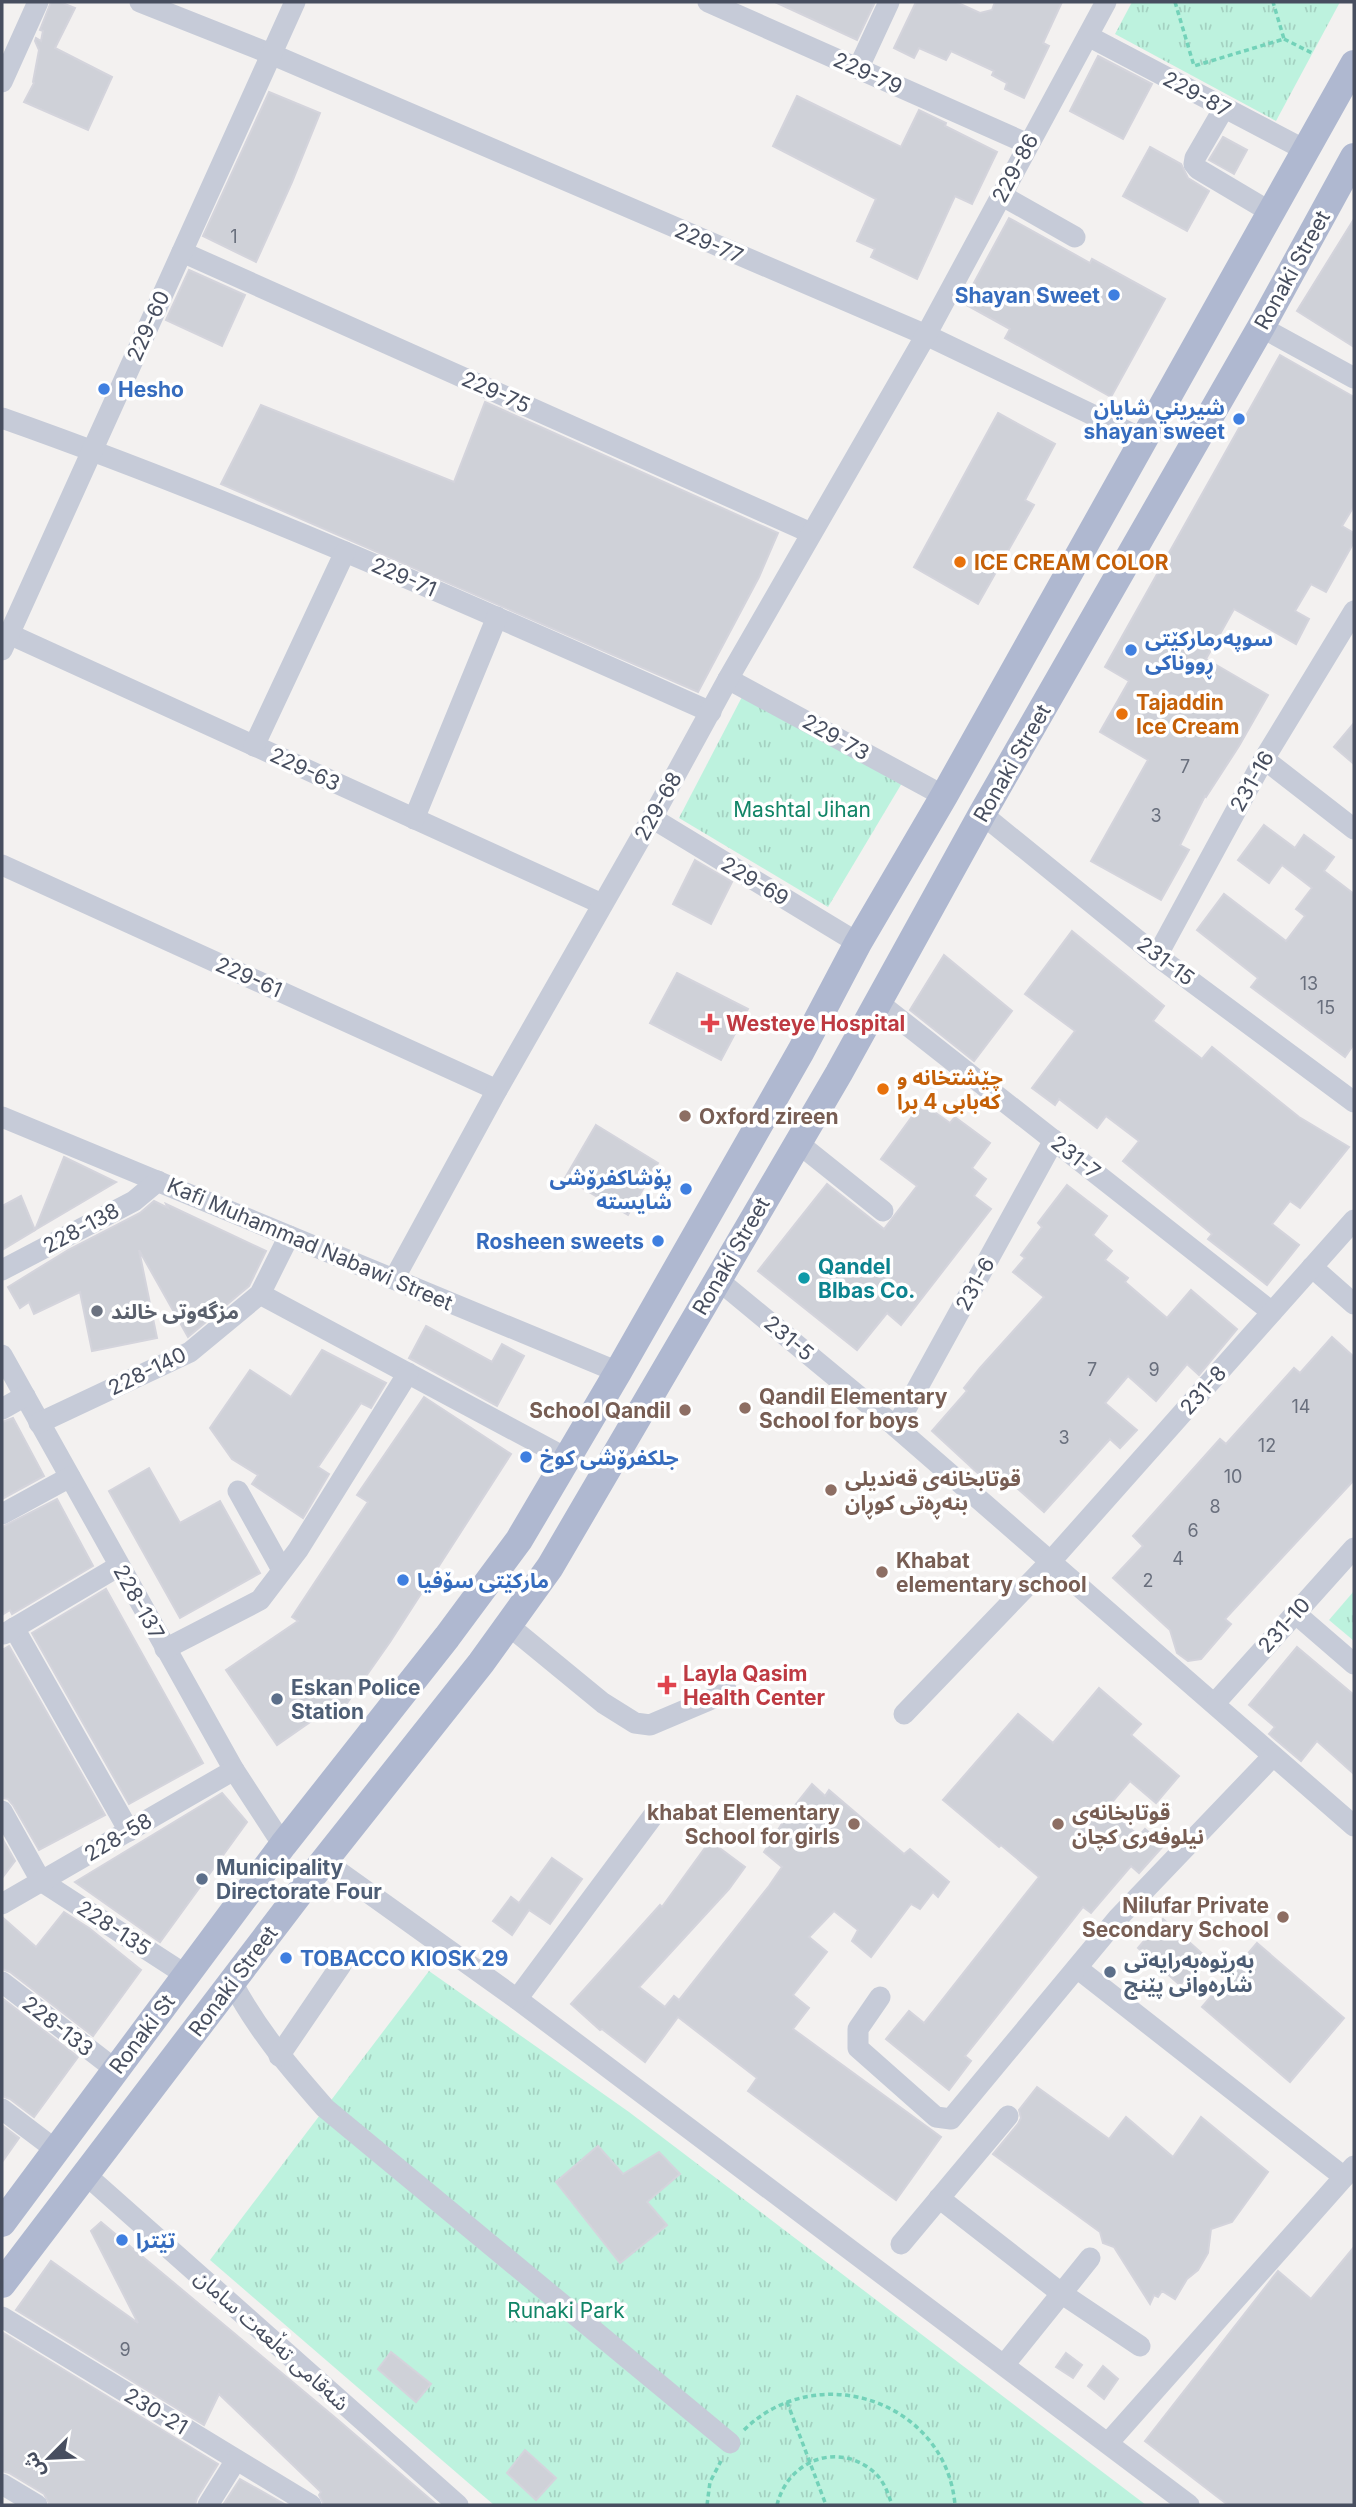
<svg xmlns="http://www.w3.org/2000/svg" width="1356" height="2507" viewBox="0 0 1356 2507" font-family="Inter,'Noto Sans Arabic',sans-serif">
<defs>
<pattern id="grass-tufts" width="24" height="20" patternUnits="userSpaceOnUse" patternTransform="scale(1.75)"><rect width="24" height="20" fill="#bdf2de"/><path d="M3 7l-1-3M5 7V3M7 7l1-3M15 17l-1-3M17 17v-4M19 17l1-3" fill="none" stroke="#a4d1c1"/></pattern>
</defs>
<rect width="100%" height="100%" fill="#f3f1f0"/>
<g fill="url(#grass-tufts)">
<polygon points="1132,2 1340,2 1276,121 1115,34"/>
<polygon points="743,695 902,783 828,907 679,818"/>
<polygon points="1354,1591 1354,1641 1329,1620"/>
<polygon points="429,1971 629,2112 1146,2505 494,2505 210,2260"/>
</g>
<g fill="#cfd1d8" stroke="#d4d4dc" stroke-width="2">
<polygon points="51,2 60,2 75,8 55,48 112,77 88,130 24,102 34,83 33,82 39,50 35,41 36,38 41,41 43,31 40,30"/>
<polygon points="775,2 875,2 857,40"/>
<polygon points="916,2 956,2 980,13 992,10 995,2 1062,2 1043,43 1049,46 1024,98 1005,89 1007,83 992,75 994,71 951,51 946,60 919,48 914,58 894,48"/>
<polygon points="1098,56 1152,84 1123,139 1070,111"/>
<polygon points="269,92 320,113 292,182 256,262 203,236"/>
<polygon points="797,96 901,147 919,110 946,123 945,126 997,152 972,204 955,196 917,279 871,257 875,249 857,241 876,199 773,146"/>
<polygon points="1223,137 1247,150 1234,174 1209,160"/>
<polygon points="1150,147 1181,164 1188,178 1209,191 1187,231 1123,196"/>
<polygon points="1009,218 1090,263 1092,259 1165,299 1111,397 1005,338 1010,329 963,303"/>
<polygon points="1354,219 1354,347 1297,311"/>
<polygon points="189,270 245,295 222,346 166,320"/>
<polygon points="1280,355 1354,397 1354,506 1342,526 1354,533 1354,542 1326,592 1311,584 1295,611 1309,619 1296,644 1234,609 1206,659 1268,695 1239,746 1206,797 1205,796 1180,845 1189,850 1161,900 1091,861 1148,760 1100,732 1129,681 1105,667"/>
<polygon points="485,402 778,533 759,577 698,692 221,484 261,405 454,482"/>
<polygon points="998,413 1055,444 1025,500 1034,505 978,604 914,567"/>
<polygon points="1354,723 1354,764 1334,747"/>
<polygon points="1264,825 1295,848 1304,835 1334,857 1324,871 1354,894 1354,1044 1345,1057 1251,987 1258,978 1197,930 1224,894 1286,941 1305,916 1296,909 1312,888 1282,865 1269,883 1238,860"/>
<polygon points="695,860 732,882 711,924 673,904"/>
<polygon points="1072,931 1164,1006 1153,1021 1202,1059 1212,1047 1299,1117 1349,1147 1300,1208 1290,1201 1272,1224 1299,1245 1267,1285 1208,1239 1212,1234 1123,1161 1139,1141 1106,1116 1097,1128 1059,1099 1055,1105 1032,1088 1075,1031 1025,994"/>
<polygon points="944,955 1012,1011 974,1061 910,1010"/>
<polygon points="677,973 748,1009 721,1060 650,1023"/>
<polygon points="922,1103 950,1123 955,1117 990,1143 972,1168 986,1179 974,1196 991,1209 901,1325 887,1313 857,1350 758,1271 827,1184 884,1229 917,1186 881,1159"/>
<polygon points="596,1125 658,1163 628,1215 565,1178"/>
<polygon points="64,1157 116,1182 35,1230"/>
<polygon points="1067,1185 1107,1216 1093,1235 1112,1251 1105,1260 1128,1278 1125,1282 1167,1318 1191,1290 1237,1329 1199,1375 1187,1364 1156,1401 1128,1376 1105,1403 1137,1430 1120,1448 1110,1439 1044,1512 991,1465 981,1476 932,1431 967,1391 964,1388 980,1368 1044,1297 1013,1272 1025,1258 1021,1255 1042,1227 1038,1223"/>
<polygon points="21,1196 35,1230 2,1250 2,1206"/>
<polygon points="154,1201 168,1208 166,1204 266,1251 249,1286 188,1337 139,1250 157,1338 92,1351 80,1292 34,1314 29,1302 20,1308 8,1287 68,1250 140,1213"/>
<polygon points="426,1326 492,1362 502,1344 524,1356 497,1406 409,1358"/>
<polygon points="1332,1337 1354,1357 1354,1480 1225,1619 1231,1624 1201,1659 1188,1661 1177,1653 1170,1630 1113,1578 1143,1546 1133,1536 1152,1515 1220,1439 1226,1444 1294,1368 1300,1373"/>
<polygon points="322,1350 386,1383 371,1408 361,1403 318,1467 329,1474 303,1518 252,1484 258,1475 232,1459 210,1428 250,1370 291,1397"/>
<polygon points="424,1397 511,1454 390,1642 343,1709 339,1702 277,1745 226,1670 298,1621 292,1617 368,1502 357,1495"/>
<polygon points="13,1418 44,1476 2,1499 2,1422"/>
<polygon points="149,1468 180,1523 220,1501 260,1573 180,1618 109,1491"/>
<polygon points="57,1499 93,1566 12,1614 10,1610 2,1615 2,1527"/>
<polygon points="106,1589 203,1763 129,1804 32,1633"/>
<polygon points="9,1646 105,1815 39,1850 13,1805 8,1799 2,1798 2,1650"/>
<polygon points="1297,1647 1354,1695 1354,1774 1317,1741 1301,1761 1269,1734 1275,1727 1249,1705"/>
<polygon points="1099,1688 1141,1724 1131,1735 1179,1776 1156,1803 1130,1781 1107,1808 1139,1836 1145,1829 1164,1845 1139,1873 1131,1866 1091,1913 1083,1907 965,2056 971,2061 949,2090 886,2039 909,2011 924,2023 1039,1877 1001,1845 999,1847 943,1800 1018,1714 1053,1743"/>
<polygon points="812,1784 825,1796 829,1790 904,1854 910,1849 949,1882 938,1897 933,1892 920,1909 911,1904 871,1957 852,1941 858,1930 834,1911 809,1937 827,1952 793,1995 809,2008 793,2029 941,2137 896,2200 748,2091 757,2078 678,2017 645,2062 602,2029 600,2030 571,2004 660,1905 662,1907 710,1841 745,1867 729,1889 639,1987 665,2007 674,1996 679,2000 769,1886 782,1867 764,1852 788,1814"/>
<polygon points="222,1793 247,1822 160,1942 75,1882"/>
<polygon points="2,1838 15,1861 2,1878"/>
<polygon points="552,1858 582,1879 550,1924 529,1910 512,1935 493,1921 511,1897 519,1903"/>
<polygon points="64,1912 89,1928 141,1970 93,2036 10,1972 2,1969 2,1917 36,1947"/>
<polygon points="1163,1919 1205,1956 1180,1985 1138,1948"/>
<polygon points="1257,1943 1344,2018 1290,2082 1202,2007"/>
<polygon points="2,1998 78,2057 34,2117 10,2099 2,2096"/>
<polygon points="1037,2087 1109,2139 1126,2117 1173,2157 1201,2117 1268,2172 1232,2222 1211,2229 1208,2253 1198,2270 1187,2279 1175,2299 1162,2291 1158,2297 1154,2295 1150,2304 1114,2247 1103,2243 1100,2232 993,2154 1018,2124 1021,2118 1019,2110"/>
<polygon points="2,2125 19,2138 2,2162"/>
<polygon points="598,2146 623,2174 659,2152 680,2174 647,2202 667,2225 620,2263 556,2182"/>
<polygon points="101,2222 338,2420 437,2505 324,2505 319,2495 321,2492 219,2394 204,2425 16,2310 51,2261 138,2323 91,2231"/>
<polygon points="1354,2247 1354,2505 1228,2505 1145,2441 1278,2271 1311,2299"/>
<polygon points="2,2332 218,2464 197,2498 195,2505 50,2505 44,2494 9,2473 2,2471"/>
<polygon points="391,2352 431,2384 416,2402 378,2369"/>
<polygon points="1066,2353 1082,2365 1073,2378 1056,2367"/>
<polygon points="1103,2366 1118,2379 1104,2399 1088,2386"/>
<polygon points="525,2450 556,2478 536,2500 507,2473"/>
<polygon points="240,2479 286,2505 223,2505"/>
</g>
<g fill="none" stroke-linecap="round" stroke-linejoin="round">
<g stroke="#73d2b9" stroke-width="3.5" stroke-dasharray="5 3.5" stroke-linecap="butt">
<polyline points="1175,2 1194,66 1284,39 1273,2"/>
<polyline points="1284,39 1312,53"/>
<polyline points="787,2402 826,2505"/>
<path d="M744 2430C817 2358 946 2401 955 2505"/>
<polyline points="707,2505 710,2482 721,2461"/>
<path d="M777 2505C788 2460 838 2441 874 2472 884 2481 888 2493 892 2505"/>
</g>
<g stroke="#c6cbd8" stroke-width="21">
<polyline points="140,2 271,54 926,335 1143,439"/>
<polyline points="708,2 1028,144"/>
<polyline points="1088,36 1307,151"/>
<polyline points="858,69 889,2"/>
<polyline points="2,82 38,2"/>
<polyline points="1224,108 1195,158 1194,164 1198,169 1272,213"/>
<polyline points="1001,195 1075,237"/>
<polyline points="182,252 811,533"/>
<polyline points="1261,327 1354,378"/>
<path d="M2 418C243 503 477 608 711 712"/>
<polyline points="9,634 602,904"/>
<polyline points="2,650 295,2"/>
<polyline points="728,679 944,796"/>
<polyline points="254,746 345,552"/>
<polyline points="1264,759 1354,829"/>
<polyline points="982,814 1157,956 1354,1102"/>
<polyline points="652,818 858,943"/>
<polyline points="414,819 497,617"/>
<polyline points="2,865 497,1090"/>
<polyline points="1157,956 1264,759 1354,611"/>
<polyline points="879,1003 1272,1312"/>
<polyline points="2,1117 618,1372"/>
<polyline points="798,1143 883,1211"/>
<polyline points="1312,1267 1354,1304"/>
<polyline points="2,1270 134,1201 158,1181"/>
<polyline points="394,1279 497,1090 652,818 728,679 926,335 1106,2"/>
<polyline points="717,1279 896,1427 1354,1826"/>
<polyline points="260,1294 566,1458"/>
<polyline points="2,1355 234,1770 283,1845"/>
<polyline points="2,1409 25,1396"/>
<polyline points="39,1423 190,1352 260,1294 289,1236"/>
<polyline points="896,1427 1054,1140"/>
<polyline points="238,1491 282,1570"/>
<polyline points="2,1514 70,1477"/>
<polyline points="1295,1613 1354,1664"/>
<polyline points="508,1625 603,1703 635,1723 650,1725 728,1692"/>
<polyline points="14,1628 129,1831"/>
<polyline points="4,1634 119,1566"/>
<polyline points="165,1649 260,1600 298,1550 408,1373"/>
<polyline points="1215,1703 1354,1548"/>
<polyline points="904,1714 1051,1561 1354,1220"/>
<polyline points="2,1811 41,1881 186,1975"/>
<polyline points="324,1861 517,1999 1189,2505"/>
<polyline points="2,1904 234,1770"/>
<polyline points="1077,1968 1344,2177"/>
<polyline points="2,1982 116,2070"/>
<path d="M232 1982C257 2030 290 2068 325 2108L730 2443"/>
<polyline points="880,1997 858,2029 858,2048 936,2117 951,2119 1118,1918 1273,1756"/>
<polyline points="517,1999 653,1816"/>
<polyline points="279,2056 341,1965"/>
<polyline points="2,2109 56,2150"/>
<polyline points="85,2174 458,2505"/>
<polyline points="939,2198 1061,2293 1140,2346"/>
<polyline points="901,2244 1008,2116"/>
<polyline points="2,2317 311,2505"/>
<polyline points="1004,2365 1090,2258"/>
<polyline points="1108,2443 1354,2166"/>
<polyline points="2,2484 37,2505"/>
<polyline points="208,2505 236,2460"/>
</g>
<g stroke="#afb8d0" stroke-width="28">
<polyline points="2,2223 283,1845 447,1637 519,1540 618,1372 801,1051 858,943 944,796 1354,64"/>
<polyline points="2,2284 324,1861 481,1663 550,1567 839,1073 982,814 1261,327 1354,157"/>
</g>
</g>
<g fill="#3f7fe0" stroke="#fff" stroke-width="2.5">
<circle cx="1114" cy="295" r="7"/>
<circle cx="104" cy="389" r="7"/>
<circle cx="1239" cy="419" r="7"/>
<circle cx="1131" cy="650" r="7"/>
<circle cx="686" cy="1189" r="7"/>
<circle cx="658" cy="1241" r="7"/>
<circle cx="526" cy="1457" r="7"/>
<circle cx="403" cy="1580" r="7"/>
<circle cx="286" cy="1958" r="7"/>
<circle cx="122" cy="2240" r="7"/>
</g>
<g fill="#e8710a" stroke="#fff" stroke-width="2.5">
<circle cx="960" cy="562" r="7"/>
<circle cx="1122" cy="714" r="7"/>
<circle cx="883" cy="1089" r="7"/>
</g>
<g fill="#e0444e" stroke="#fff" stroke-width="2.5">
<path d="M706.5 1012.5h7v7h7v7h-7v7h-7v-7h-7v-7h7z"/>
<path d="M663.5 1674.5h7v7h7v7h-7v7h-7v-7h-7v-7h7z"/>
</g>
<g fill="#8d6e63" stroke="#fff" stroke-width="2.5">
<circle cx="685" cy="1116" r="7"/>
<circle cx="745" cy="1408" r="7"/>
<circle cx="685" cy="1410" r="7"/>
<circle cx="831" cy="1490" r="7"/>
<circle cx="882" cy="1572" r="7"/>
<circle cx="854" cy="1824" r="7"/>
<circle cx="1058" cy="1824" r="7"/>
<circle cx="1283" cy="1917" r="7"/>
</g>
<circle fill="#0f9aa8" stroke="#fff" stroke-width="2.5" cx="804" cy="1278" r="7"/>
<circle fill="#6b7280" stroke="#fff" stroke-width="2.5" cx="97" cy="1311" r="7"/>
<g fill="#5c6f8a" stroke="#fff" stroke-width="2.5">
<circle cx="277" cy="1699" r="7"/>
<circle cx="202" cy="1879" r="7"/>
<circle cx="1110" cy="1972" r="7"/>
</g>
<g text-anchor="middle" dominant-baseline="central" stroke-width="7" stroke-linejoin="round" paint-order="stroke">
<g font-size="18" fill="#696f7d">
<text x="234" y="236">1</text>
<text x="1185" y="766">7</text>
<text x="1156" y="815">3</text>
<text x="1309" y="983">13</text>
<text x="1326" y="1007">15</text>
<text x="1092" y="1369">7</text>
<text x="1154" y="1369">9</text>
<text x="1301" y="1406">14</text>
<text x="1064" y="1437">3</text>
<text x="1267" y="1445">12</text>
<text x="1233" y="1476">10</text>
<text x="1215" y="1506">8</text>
<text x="1193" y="1530">6</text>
<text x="1178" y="1558">4</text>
<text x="1148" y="1580">2</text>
<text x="125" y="2349">9</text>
</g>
<g font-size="21" fill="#474e5f" stroke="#fff">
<text transform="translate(868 73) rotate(24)">229-79</text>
<text transform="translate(1197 94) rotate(28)">229-87</text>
<text transform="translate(1015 168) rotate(-62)">229-86</text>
<text transform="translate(709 243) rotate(23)">229-77</text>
<text transform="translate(1292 270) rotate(-61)">Ronaki Street</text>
<text transform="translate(148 326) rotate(-66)">229-60</text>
<text transform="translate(496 392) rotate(24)">229-75</text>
<text transform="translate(404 577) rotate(23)">229-71</text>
<text transform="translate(836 737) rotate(29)">229-73</text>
<text transform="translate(1012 763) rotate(-60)">Ronaki Street</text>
<text transform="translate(305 769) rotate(25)">229-63</text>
<text transform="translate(1252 781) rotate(-60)">231-16</text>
<text transform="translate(658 806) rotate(-61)">229-68</text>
<text transform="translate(755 881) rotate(31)">229-69</text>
<text transform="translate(1166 961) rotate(37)">231-15</text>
<text transform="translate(249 977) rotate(24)">229-61</text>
<text transform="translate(1076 1157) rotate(38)">231-7</text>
<text transform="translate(81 1228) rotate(-28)">228-138</text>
<text transform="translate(310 1244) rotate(23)">Kafi Muhammad Nabawi Street</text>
<text transform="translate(731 1256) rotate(-60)">Ronaki Street</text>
<text transform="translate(975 1284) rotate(-61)">231-6</text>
<text transform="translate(789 1338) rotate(40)">231-5</text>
<text transform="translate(147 1371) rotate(-26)">228-140</text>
<text transform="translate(1203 1390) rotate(-48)">231-8</text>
<text transform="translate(139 1602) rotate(61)">228-137</text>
<text transform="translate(1284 1625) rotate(-48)">231-10</text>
<text transform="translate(118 1837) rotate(-30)">228-58</text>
<text transform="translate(114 1928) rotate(33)">228-135</text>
<text transform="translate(233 1981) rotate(-53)">Ronaki Street</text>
<text transform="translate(58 2026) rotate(38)">228-133</text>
<text transform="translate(142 2034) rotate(-53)">Ronaki St</text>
<text transform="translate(272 2340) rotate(42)">شەقامی تەڵعەت سامان</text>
<text transform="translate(156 2411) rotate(31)">230-21</text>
</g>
<g font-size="21" font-weight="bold" fill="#366cbe" stroke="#fff" text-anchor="start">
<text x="1100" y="295" text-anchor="end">Shayan Sweet</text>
<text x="118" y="389">Hesho</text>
<text x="1225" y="407" text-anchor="end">شيريني شايان<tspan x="1225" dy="24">shayan sweet</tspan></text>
<text x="1145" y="638">سوپەرمارکێتی<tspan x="1145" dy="24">ڕووناکی</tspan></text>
<text x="672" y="1177" text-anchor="end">پۆشاکفرۆشی<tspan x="672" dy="24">شایستە</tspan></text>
<text x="644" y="1241" text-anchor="end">Rosheen sweets</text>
<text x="540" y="1457">جلکفرۆشی کوخ</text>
<text x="417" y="1580">مارکێتی سۆفیا</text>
<text x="300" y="1958">TOBACCO KIOSK 29</text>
<text x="136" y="2240">تێترا</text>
</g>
<g font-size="21" font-weight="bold" fill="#c56008" stroke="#fff" text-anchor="start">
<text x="974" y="562">ICE CREAM COLOR</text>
<text x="1136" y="702">Tajaddin<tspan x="1136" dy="24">Ice Cream</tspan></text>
<text x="897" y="1077">چێشتخانە و<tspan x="897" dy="24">کەبابی 4 برا</tspan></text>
</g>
<g font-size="21" fill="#128567" stroke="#fff">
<text x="802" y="809">Mashtal Jihan</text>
<text x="566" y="2310">Runaki Park</text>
</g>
<g font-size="21" font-weight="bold" fill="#be3a42" stroke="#fff" text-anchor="start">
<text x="726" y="1023">Westeye Hospital</text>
<text x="683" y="1673">Layla Qasim<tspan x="683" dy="24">Health Center</tspan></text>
</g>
<g font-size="21" font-weight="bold" fill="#785e54" stroke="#fff" text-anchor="start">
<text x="699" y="1116">Oxford zireen</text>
<text x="759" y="1396">Qandil Elementary<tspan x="759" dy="24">School for boys</tspan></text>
<text x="671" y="1410" text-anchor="end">School Qandil</text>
<text x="845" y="1478">قوتابخانەی قەندیلی<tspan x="845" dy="24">بنەڕەتی کوڕان</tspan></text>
<text x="896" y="1560">Khabat<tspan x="896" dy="24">elementary school</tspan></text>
<text x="840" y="1812" text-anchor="end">khabat Elementary<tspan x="840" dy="24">School for girls</tspan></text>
<text x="1072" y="1812">قوتابخانەی<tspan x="1072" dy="24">نیلوفەری کچان</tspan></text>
<text x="1269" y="1905" text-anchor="end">Nilufar Private<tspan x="1269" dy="24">Secondary School</tspan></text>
</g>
<g font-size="21" font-weight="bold" fill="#0d838f" stroke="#fff" text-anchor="start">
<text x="818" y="1266">Qandel<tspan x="818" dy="24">Blbas Co.</tspan></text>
</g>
<g font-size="21" font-weight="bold" fill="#5b616d" stroke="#fff" text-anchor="start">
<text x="111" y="1311">مزگەوتی خالند</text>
</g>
<g font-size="21" font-weight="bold" fill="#4e5e75" stroke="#fff" text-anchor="start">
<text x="291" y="1687">Eskan Police<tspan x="291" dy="24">Station</tspan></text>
<text x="216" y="1867">Municipality<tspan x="216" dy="24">Directorate Four</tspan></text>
<text x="1124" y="1960">بەڕێوەبەرایەتی<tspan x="1124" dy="24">شارەوانی پێنج</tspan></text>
</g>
</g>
<rect width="1356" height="2507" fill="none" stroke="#474e5f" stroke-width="7"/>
<g transform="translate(49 2458) rotate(246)" stroke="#ffffff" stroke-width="5" paint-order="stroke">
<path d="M0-5L12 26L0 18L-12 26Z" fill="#474e5f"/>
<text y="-10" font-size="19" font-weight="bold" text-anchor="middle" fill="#474e5f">ش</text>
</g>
</svg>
